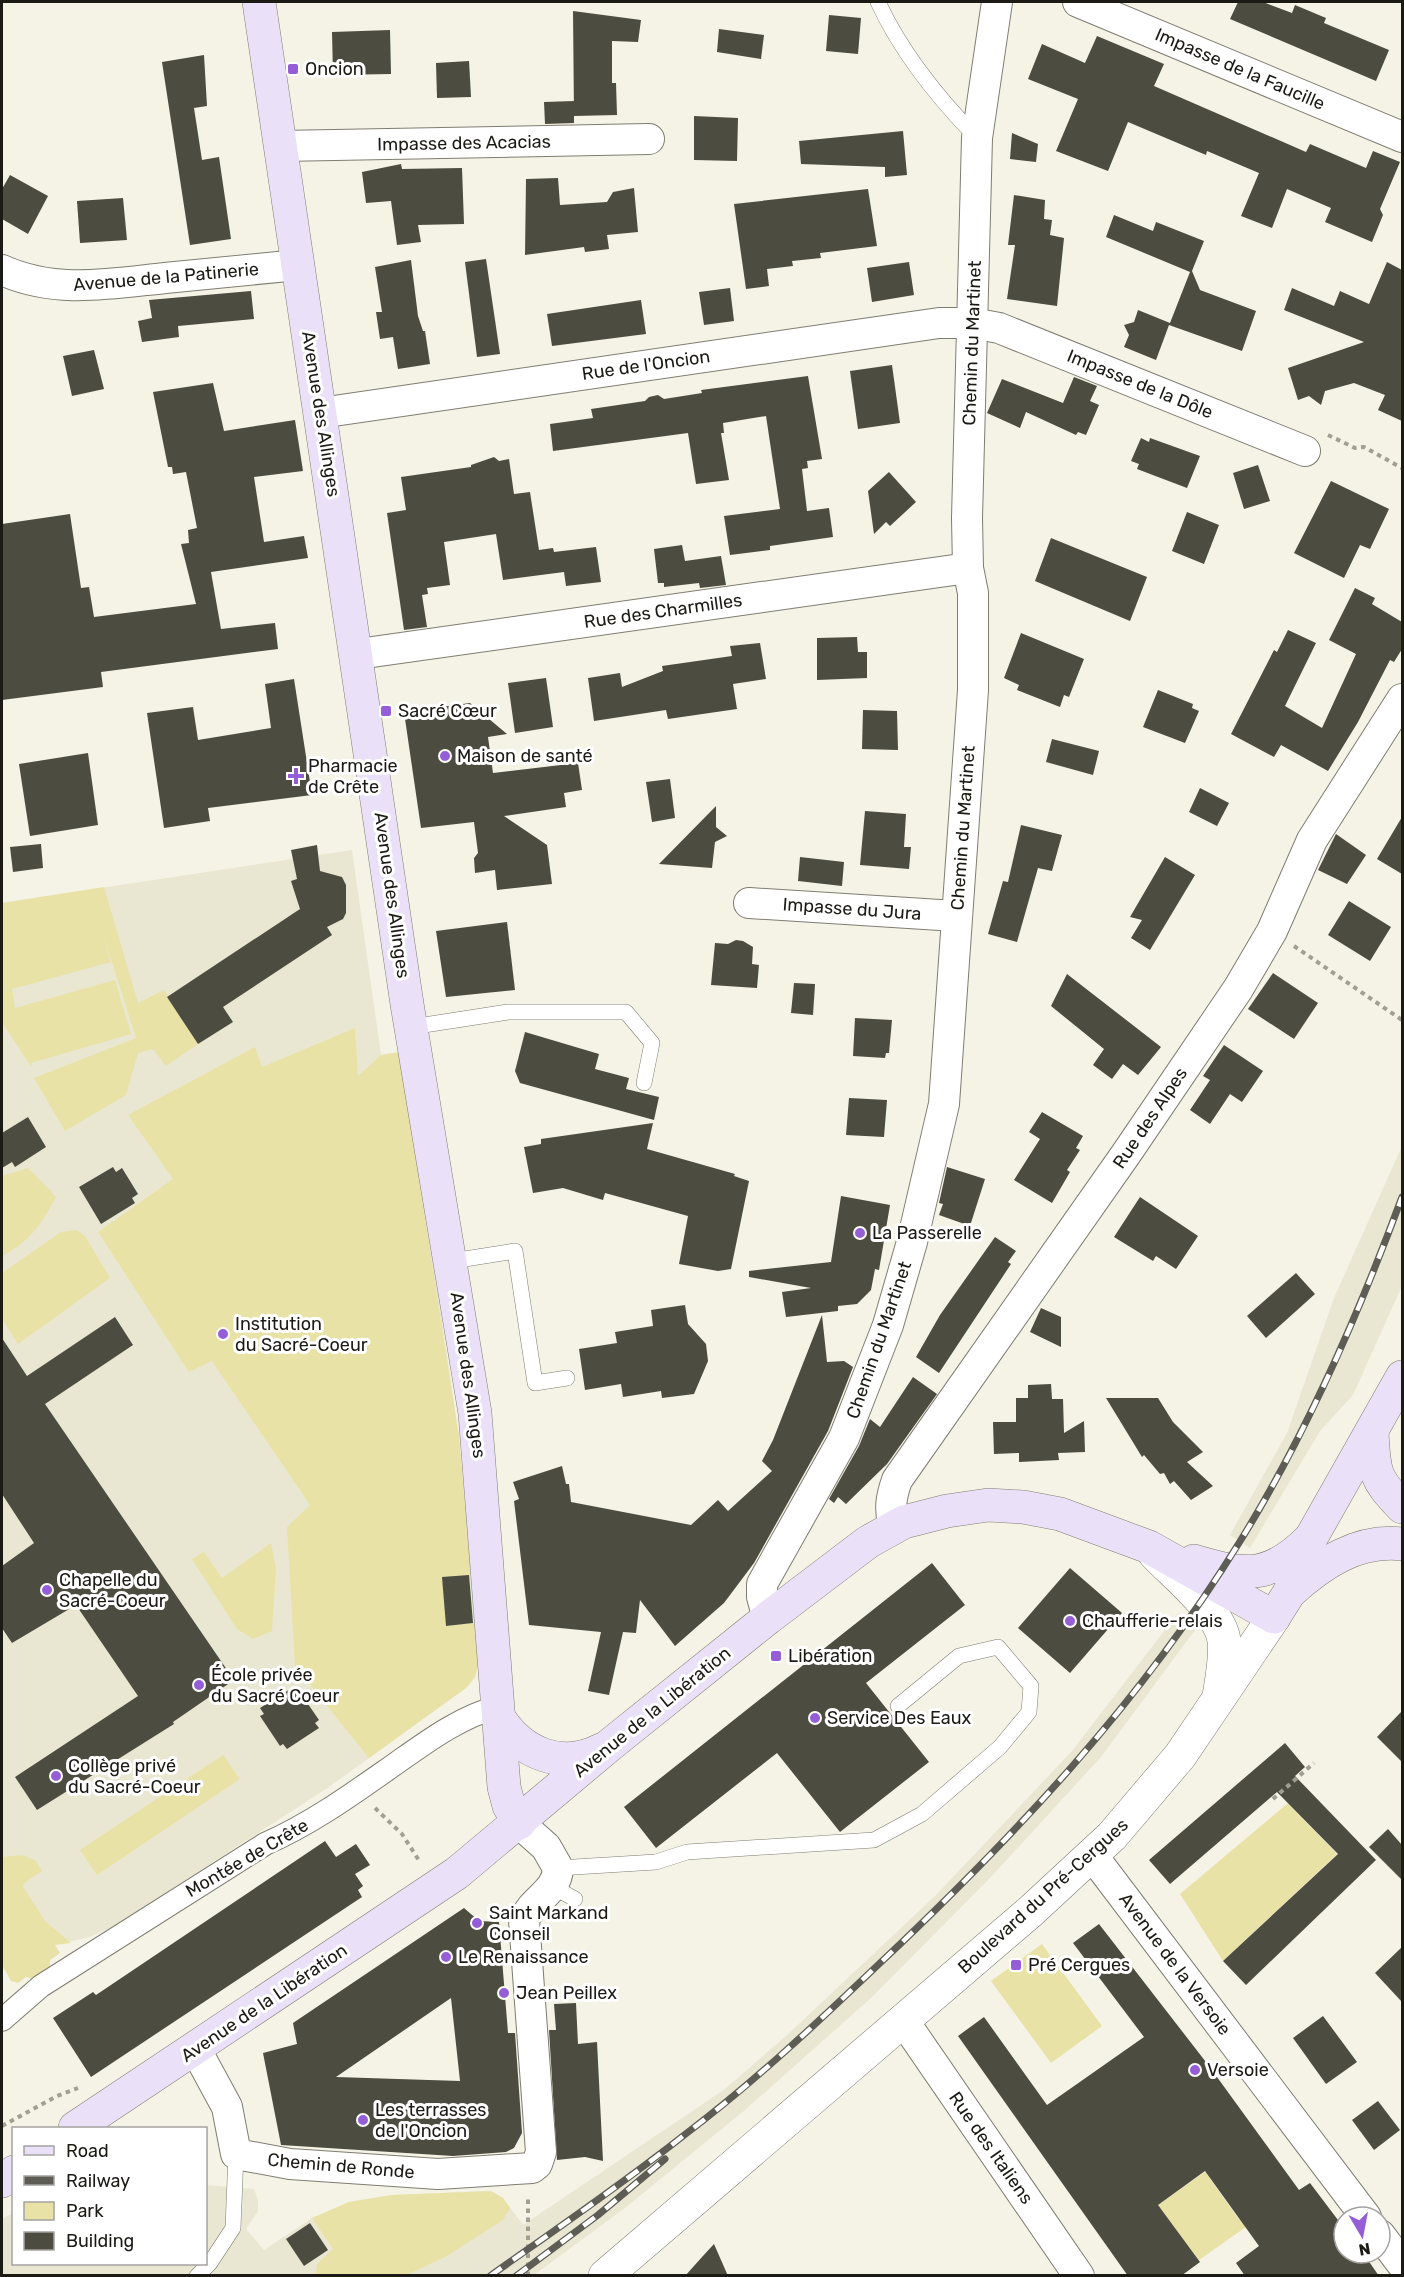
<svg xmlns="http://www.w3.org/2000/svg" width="1404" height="2277" viewBox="0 0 1404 2277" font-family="Rubik,sans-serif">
<rect width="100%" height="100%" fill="#f5f3e5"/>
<g fill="#e9e7d1">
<polygon points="352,850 381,1055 399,1052 429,1232 459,1437 478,1664 476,1677 466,1688 329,1787 114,1926 90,1937 54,1945 2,1929 2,903"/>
<polygon points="1402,1146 1402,1286 1353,1395 1320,1431 1250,1548 1230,1535 1287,1433 1334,1298"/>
<polygon points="1178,1613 1198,1626 1101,1757 990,1878 871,1998 745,2110 625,2208 534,2275 2,2276 2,2219 13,2213 14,2264 206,2264 206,2185 254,2189 258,2200 258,2211 246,2229 264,2250 312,2218 349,2202 392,2195 491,2191 503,2198 523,2225 725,2089 786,2036 936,1895 1072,1751"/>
</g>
<g fill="#e9e2a7">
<polygon points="104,887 138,1003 164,990 198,1044 166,1066 153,1049 138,1053 126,1095 65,1131 34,1078 136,1038 103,934 111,962 12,989 15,1008 115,980 131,1034 31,1063 32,1068 2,1022 2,903"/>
<path d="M355 1028 358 1076 381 1055 399 1052 459 1437 471 1575 442 1578 446 1626 475 1623C477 1649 485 1668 466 1688L369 1758 295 1666 287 1527 310 1505 212 1361 189 1372 98 1232 173 1179 128 1115 255 1047 262 1067Z"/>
<path d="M28 1168 56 1197C41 1225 30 1241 2 1256V1176Z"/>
<polygon points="77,1230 85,1236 110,1278 18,1344 2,1319 2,1273 61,1232"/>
<polygon points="271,1543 276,1569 272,1631 253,1639 237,1629 192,1559 204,1552 222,1578"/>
<polygon points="223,1755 240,1779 97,1875 80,1850"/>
<polygon points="1288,1803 1337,1854 1223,1961 1180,1894"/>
<polygon points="22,1855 35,1860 42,1871 24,1883 23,1887 45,1921 71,1943 55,1945 60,1953 50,1960 50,1970 35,1980 26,1977 18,1983 11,1981 2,1965 2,1857"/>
<polygon points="1042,1944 1102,2026 1051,2063 991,1981"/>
<polygon points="1212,2167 1210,2179 1238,2218 1253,2222 1199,2260 1188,2246 1176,2254 1158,2205"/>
<polygon points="491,2191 503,2198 510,2208 503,2220 447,2256 413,2272 403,2276 316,2275 317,2264 333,2249 312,2218 349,2202 392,2195"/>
</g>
<g fill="#4d4c40" fill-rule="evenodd">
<polygon points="1238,2 1263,2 1292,13 1295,5 1326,18 1324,23 1389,50 1376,81 1230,19"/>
<polygon points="573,11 641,20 638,42 612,41 612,83 616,83 617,115 574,116"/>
<polygon points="829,15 861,18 858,54 826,51"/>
<polygon points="719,29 764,35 761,59 717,52"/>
<polygon points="390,30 391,74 333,75 332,32"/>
<polygon points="1097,36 1164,64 1154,86 1306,152 1310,144 1366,168 1373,151 1400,162 1380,209 1383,215 1372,242 1325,222 1331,208 1287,189 1272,228 1241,216 1259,173 1207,151 1206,155 1128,122 1108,171 1056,151 1078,99 1028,79 1042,44 1085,63"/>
<polygon points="204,55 207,106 194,108 202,160 219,157 231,239 190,245 162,62"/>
<polygon points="469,61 471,97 437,98 436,63"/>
<polygon points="574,101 574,123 545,124 544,102"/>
<polygon points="694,116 738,118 737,161 694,160"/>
<polygon points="903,131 907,175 885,177 885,167 801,164 799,141"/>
<polygon points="1012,133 1038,144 1036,162 1010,159"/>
<polygon points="401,164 402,169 462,168 464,224 418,225 421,242 397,245 391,201 366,203 362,172"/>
<polygon points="10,175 48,196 28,234 2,219 2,189"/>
<polygon points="558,178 560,205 607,202 613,192 634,188 638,232 607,235 609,249 585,252 584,247 525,255 526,179"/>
<polygon points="868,189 877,246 820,253 821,258 792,261 793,266 767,269 769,286 746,289 734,204"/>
<polygon points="1014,195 1045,200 1044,219 1052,220 1050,235 1064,238 1057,306 1007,299 1015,245 1008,245"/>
<polygon points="123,198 127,240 80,243 77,201"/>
<polygon points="1114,215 1153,231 1156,222 1204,241 1192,271 1200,290 1256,311 1242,351 1169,325 1156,360 1124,347 1129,335 1124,325 1134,322 1138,310 1170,323 1190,272 1106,237"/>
<polygon points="486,259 500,354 477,357 465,262"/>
<polygon points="411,260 418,316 423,331 425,331 430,364 398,369 393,337 380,339 376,312 382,312 375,267"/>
<polygon points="909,262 914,295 872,302 867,268"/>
<polygon points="1387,262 1402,270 1402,421 1378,410 1385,395 1354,383 1325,391 1321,405 1309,396 1298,400 1288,368 1364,342 1284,310 1292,288 1334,306 1340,291 1369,304"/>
<polygon points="730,288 734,321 704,325 699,292"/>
<polygon points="251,291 254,319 178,326 179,337 142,342 138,321 152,318 149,300"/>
<polygon points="641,300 646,334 552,346 547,314"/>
<polygon points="94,350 104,389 72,396 63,356"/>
<polygon points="892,365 900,423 858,429 850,371"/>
<polygon points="808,376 822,459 807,461 808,468 802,469 807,511 829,508 833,537 770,546 770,550 730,555 724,516 780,509 766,416 723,423 724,433 721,433 729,480 696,484 688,433 553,451 550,424 593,418 591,409 645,401 649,397 658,395 664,399 702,393 701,390"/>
<polygon points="1074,377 1097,386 1090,401 1099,405 1086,435 1078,432 1076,435 1026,412 1020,428 987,413 1002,379 1063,403"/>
<polygon points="213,383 224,431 295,420 303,471 254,477 264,542 304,536 308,558 211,572 221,629 275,623 278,649 101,672 103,687 2,700 2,524 70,514 81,588 89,587 94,617 196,604 181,544 189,543 188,530 197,528 186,472 173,474 172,467 168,467 153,392"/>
<polygon points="1141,438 1149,442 1150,438 1200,456 1187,488 1137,469 1139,464 1131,461"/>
<polygon points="494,457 499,461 509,459 514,494 530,492 539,550 553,548 554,552 596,547 601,582 566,586 564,572 503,580 496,534 444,542 450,585 427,588 428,594 422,595 427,627 404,630 387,513 406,510 401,477 471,467 471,465"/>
<polygon points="1258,465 1270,501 1244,509 1233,473"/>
<polygon points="889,472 916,502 890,526 886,522 874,534 868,491"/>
<polygon points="1331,481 1389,509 1370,549 1360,545 1344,578 1294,553"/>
<polygon points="1187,512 1219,525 1204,564 1172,551"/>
<polygon points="1051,538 1147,577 1130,621 1035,581"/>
<polygon points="682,545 685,561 721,556 726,585 700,588 699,583 664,587 664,583 658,583 654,549"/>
<polygon points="1355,588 1375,598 1372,604 1402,622 1402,649 1394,662 1390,660 1358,722 1328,771 1281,745 1274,757 1231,734 1274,650 1277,652 1288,630 1316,643 1285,706 1322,728 1356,654 1329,640"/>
<polygon points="1021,633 1084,659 1069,697 1064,695 1060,707 1017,690 1019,685 1004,678"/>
<polygon points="857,637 858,652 867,652 867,678 817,680 817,638"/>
<polygon points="760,643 766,679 733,684 737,709 668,719 666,710 594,721 588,678 620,673 622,687 663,671 662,666 732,656 730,646"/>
<polygon points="546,678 553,727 515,733 508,683"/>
<polygon points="294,679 312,795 208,808 210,821 164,828 147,713 193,707 198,740 271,728 265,684"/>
<polygon points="1158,690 1193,704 1192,708 1199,711 1185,743 1143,727"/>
<polygon points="470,703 507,734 488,737 493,773 578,763 582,790 564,793 566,807 504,816 547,845 552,884 497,890 495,870 475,873 474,858 478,853 474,822 421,828 404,712"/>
<polygon points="863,710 897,711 898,750 862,749"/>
<polygon points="1052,739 1099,751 1093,775 1046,762"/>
<polygon points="88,753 98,825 30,836 19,764"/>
<polygon points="670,779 675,818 652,822 646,782"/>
<polygon points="1200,788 1229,803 1217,826 1189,812"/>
<polygon points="716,806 716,827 727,836 715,842 712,868 659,864"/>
<polygon points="865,811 906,814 904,847 911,847 909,869 860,865"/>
<polygon points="1402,817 1402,874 1377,859"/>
<polygon points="1021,825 1062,835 1052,871 1038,868 1017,942 988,934 1003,881 1008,882"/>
<polygon points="1336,834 1366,855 1347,884 1318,870"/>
<polygon points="41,844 43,868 13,872 10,847"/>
<polygon points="317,845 320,871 342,877 346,885 346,913 343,919 327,927 332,935 223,1007 233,1022 198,1044 167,997 300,909 291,881 297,879 291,850"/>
<polygon points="800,857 844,862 842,886 798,881"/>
<polygon points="1165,857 1195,875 1150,950 1131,938 1142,920 1130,917"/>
<polygon points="1349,901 1391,927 1370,961 1328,935"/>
<polygon points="507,922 515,990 446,997 436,931"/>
<polygon points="736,940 743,941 753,947 752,964 759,965 757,988 711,985 715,943 728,944"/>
<polygon points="1273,973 1318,1003 1294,1039 1248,1009"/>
<polygon points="1067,974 1161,1047 1138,1075 1123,1064 1112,1079 1093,1065 1104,1049 1051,1006"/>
<polygon points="794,983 815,984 813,1015 791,1013"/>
<polygon points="855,1018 892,1020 889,1053 886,1053 885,1058 853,1056"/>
<polygon points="525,1032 599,1054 595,1069 629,1078 626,1089 659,1097 654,1120 520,1083 515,1071"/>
<polygon points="1224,1045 1263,1071 1242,1102 1230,1094 1210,1124 1190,1110 1210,1080 1203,1076"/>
<polygon points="849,1098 887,1100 884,1137 846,1135"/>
<polygon points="1042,1112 1083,1136 1076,1148 1080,1150 1067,1170 1070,1172 1052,1203 1014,1180 1040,1139 1029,1132"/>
<polygon points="28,1117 46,1147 15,1167 12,1162 2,1168 2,1133"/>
<polygon points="653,1123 647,1149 735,1174 734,1176 749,1181 731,1269 718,1271 679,1264 688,1216 605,1193 603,1200 563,1188 533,1193 524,1147 541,1144 541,1139"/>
<polygon points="113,1167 116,1172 122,1168 138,1194 132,1198 135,1203 101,1224 79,1187"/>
<polygon points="947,1167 985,1179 970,1226 939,1215 943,1204 939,1203"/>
<polygon points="841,1196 890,1205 879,1270 875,1269 871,1290 857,1304 838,1306 838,1311 786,1317 782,1292 811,1288 749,1277 749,1271 831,1262"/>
<polygon points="1140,1197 1198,1236 1176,1269 1156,1256 1153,1261 1114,1237"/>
<polygon points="995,1237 1016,1251 1008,1262 1011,1264 939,1373 916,1357 940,1315"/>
<polygon points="1296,1273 1315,1294 1266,1338 1247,1316"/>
<polygon points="685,1305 688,1324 706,1344 708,1361 694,1394 662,1398 661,1391 623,1397 621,1384 585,1390 579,1349 617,1343 615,1332 653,1326 651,1310"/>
<polygon points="1041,1308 1061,1317 1061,1347 1030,1332"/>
<polygon points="822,1315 827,1362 844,1361 853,1367 828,1431 754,1563 724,1603 675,1646 640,1600 636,1633 623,1632 609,1695 588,1691 601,1632 529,1625 514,1501 519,1499 513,1482 562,1466 566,1484 569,1484 571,1502 691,1525 718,1500 728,1511 772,1471 762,1461 773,1440"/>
<polygon points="115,1317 133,1345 45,1404 234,1680 173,1722 174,1724 37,1810 15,1777 138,1696 76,1605 12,1643 2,1628 2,1566 34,1543 2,1494 2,1338 27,1376"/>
<polygon points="913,1377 937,1394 887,1464 846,1504 838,1497 834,1503 829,1499 859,1446 870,1419 880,1427"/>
<polygon points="1051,1384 1052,1399 1063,1399 1064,1433 1084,1421 1085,1452 1058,1453 1059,1460 1019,1462 1019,1453 994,1454 993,1422 1016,1422 1016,1398 1028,1398 1028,1385"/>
<polygon points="1106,1398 1158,1398 1173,1422 1203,1452 1187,1462 1213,1486 1191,1500 1174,1481 1170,1484 1164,1473 1160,1474 1144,1455 1142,1457"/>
<polygon points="932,1563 965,1605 866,1683 929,1762 840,1832 777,1753 656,1848 624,1807"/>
<polygon points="1070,1568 1122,1613 1070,1673 1018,1628"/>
<polygon points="469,1575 473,1623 446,1626 442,1577"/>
<polygon points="292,1688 295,1693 299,1691 319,1720 315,1723 319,1728 287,1749 283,1744 280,1746 260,1716 264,1714 260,1708"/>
<polygon points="1402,1711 1402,1762 1377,1737"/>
<polygon points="1285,1743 1305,1767 1295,1776 1376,1860 1246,1985 1223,1961 1338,1854 1277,1792 1170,1884 1149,1860"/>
<polygon points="1388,1829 1402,1845 1402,1880 1369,1847"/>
<polygon points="325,1841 336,1857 356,1844 370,1865 355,1874 363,1886 358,1890 362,1897 91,2077 53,2018 93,1992 96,1995"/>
<path d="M464 1908 479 1921 499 1922 508 2033H515L522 2133 514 2148 506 2152 453 2156 281 2145 263 2053 297 2044 293 2023ZM451 1998 460 2081 336 2077Z"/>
<polygon points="1099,1924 1209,2066 1299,2190 1310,2183 1344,2228 1344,2253 1363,2253 1379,2276 1245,2276 1236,2263 1259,2246 1205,2171 1158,2205 1200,2262 1181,2276 1128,2276 958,2036 984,2017 1047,2105 1144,2037 1073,1943"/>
<polygon points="1402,1947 1402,2002 1375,1973"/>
<polygon points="576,2003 578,2044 597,2042 603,2161 585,2157 557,2160 549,2030 556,2030 554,2004"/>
<polygon points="1323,2016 1357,2062 1326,2084 1293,2038"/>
<polygon points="1378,2101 1400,2130 1374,2150 1352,2120"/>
<polygon points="310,2223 328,2250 304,2266 286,2239"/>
<polygon points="714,2244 728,2276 685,2276 702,2257"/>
</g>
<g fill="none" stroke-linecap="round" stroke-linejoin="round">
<defs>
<g id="service">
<path d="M878 2C901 52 939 99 977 138"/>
<polyline points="411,1027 508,1012 626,1012 652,1043 644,1083"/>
<polyline points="452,1261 515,1251 535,1383 567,1378"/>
<polyline points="558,1868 656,1862 687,1852 874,1840 922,1814 1000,1747 1029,1712 1031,1686 998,1647 959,1656 898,1706"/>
<polyline points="553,1887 575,1899"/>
<polyline points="197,2276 210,2263 233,2228 236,2154"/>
</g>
<path id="pedestrian" d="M2 2020 41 1986 265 1844C313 1823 355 1792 398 1762 429 1740 462 1716 498 1707"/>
<g id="minor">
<polyline points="1078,2 1402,137"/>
<polyline points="280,146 649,139"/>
<path d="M2 270C55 294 108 284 165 278 209 274 253 269 298 265"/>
<polyline points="320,413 939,323 972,323 999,328 1305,451"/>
<polyline points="358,654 968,568"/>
<polyline points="749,903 956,916"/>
<path d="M894 1527C889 1509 891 1497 897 1480L1126 1154 1238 989 1272 931 1312 840 1402 699"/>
<polyline points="768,1618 762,1597 762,1584 844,1438 888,1325 912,1242 944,1104 973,690 973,593 968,568 967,518 977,138 997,2"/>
<polyline points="1092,1855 1366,2217"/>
<polyline points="903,2020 1079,2276"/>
<path d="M195 2048 227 2107 236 2154 290 2164 438 2174 532 2168 537 2164 541 2152 524 1920C533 1898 557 1893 558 1868L546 1847 519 1823"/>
<polyline points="1380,2235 1402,2264"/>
</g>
<g id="tertiary">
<path d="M1155 1554C1176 1576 1219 1610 1224 1640 1226 1659 1222 1677 1219 1696"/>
<polyline points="605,2276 1031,1911 1112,1836 1180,1756 1274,1617"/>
</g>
<g id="secondary">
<polyline points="259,2 407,1004 475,1413 504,1787 509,1806 519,1823"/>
<path d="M1372 1432C1374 1472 1374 1478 1402 1507"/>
<path d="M1194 1561C1245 1576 1269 1580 1310 1539"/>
<path d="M1290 1592C1322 1563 1358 1539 1402 1544"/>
<path d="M499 1718C522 1754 562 1770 601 1750"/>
<polyline points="75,2128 457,1873 611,1744 768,1618 868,1542 904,1522 947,1511 988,1505 1023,1507 1060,1514 1149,1547 1274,1617 1289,1593 1311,1538 1402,1377"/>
<polyline points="2,2181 14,2172"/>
</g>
</defs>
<use href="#service" stroke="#7f7d71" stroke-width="16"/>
<use href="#pedestrian" stroke="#7f7d71" stroke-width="24"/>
<use href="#minor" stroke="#7f7d71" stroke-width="32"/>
<use href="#tertiary" stroke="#7f7d71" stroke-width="34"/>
<use href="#secondary" stroke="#7f7d71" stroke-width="34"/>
<g stroke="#a19f94" stroke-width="4" stroke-dasharray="4.5 4.5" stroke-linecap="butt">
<polyline points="1328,435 1355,448 1364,447 1402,468"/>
<polyline points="1294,946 1402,1020"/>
<polyline points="1273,1799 1314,1763"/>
<polyline points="375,1808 402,1834 420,1862"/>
<polyline points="2,2126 57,2096 78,2088"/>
<polyline points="528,2276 528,2197"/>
</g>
<use href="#service" stroke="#fff" stroke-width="15"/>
<use href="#pedestrian" stroke="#fff" stroke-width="22"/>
<use href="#minor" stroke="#fff" stroke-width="30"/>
<use href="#tertiary" stroke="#fff" stroke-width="33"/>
<use href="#secondary" stroke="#eae1f8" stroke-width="33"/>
<defs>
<g id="rail">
<path d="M490 2276C555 2230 621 2185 683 2136 752 2084 816 2024 879 1964 1015 1836 1140 1703 1239 1543 1306 1435 1358 1316 1402 1197"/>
<polyline points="516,2276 598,2215 665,2159"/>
</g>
</defs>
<use href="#rail" stroke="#5e5d55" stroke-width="7"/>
<use href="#rail" stroke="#fff" stroke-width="4.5" stroke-dasharray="14" stroke-linecap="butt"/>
</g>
<g fill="#955ed7" stroke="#fff" stroke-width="2">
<rect x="287" y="63" width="12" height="12" rx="3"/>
<rect x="380" y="705" width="12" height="12" rx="3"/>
<circle cx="445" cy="756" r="6"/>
<path d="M293 767h6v6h6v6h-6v6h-6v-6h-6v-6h6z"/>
<circle cx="860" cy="1233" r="6"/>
<circle cx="223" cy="1334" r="6"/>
<circle cx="47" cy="1590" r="6"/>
<circle cx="1070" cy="1621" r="6"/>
<rect x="770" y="1650" width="12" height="12" rx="3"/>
<circle cx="199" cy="1685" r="6"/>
<circle cx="815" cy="1718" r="6"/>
<circle cx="56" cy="1776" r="6"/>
<circle cx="477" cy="1923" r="6"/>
<circle cx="446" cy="1957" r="6"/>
<rect x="1010" y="1959" width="12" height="12" rx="3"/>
<circle cx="504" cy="1993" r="6"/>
<circle cx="1195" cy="2070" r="6"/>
<circle cx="363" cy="2120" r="6"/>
</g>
<g text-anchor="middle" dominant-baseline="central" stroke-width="6" stroke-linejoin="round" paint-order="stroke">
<g font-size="18" fill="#1b1a15" stroke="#fff" text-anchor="start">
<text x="305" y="69">Oncion</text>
<text x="398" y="711">Sacré Cœur</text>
<text x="457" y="756">Maison de santé</text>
<text x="308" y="766">Pharmacie<tspan x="308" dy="21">de Crête</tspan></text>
<text x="872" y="1233">La Passerelle</text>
<text x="235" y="1324">Institution<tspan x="235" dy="21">du Sacré-Coeur</tspan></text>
<text x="59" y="1580">Chapelle du<tspan x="59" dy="21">Sacré-Coeur</tspan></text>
<text x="1082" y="1621">Chaufferie-relais</text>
<text x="788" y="1656">Libération</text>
<text x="211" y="1675">École privée<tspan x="211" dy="21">du Sacré Coeur</tspan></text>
<text x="827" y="1718">Service Des Eaux</text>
<text x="68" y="1766">Collège privé<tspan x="68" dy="21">du Sacré-Coeur</tspan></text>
<text x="489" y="1913">Saint Markand<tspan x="489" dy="21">Conseil</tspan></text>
<text x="458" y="1957">Le Renaissance</text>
<text x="1028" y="1965">Pré Cergues</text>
<text x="516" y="1993">Jean Peillex</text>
<text x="1207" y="2070">Versoie</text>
<text x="375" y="2110">Les terrasses<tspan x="375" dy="21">de l'Oncion</tspan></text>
</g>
<g font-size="18" fill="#1b1a15" stroke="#fff">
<text transform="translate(1240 69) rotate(23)">Impasse de la Faucille</text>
<text transform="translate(464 143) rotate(-1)">Impasse des Acacias</text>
<text transform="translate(166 277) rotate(-5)">Avenue de la Patinerie</text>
<text transform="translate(972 343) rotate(-88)">Chemin du Martinet</text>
<text transform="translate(646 365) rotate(-8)">Rue de l'Oncion</text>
<text transform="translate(1140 384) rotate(22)">Impasse de la Dôle</text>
<text transform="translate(321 414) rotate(81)">Avenue des Allinges</text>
<text transform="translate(663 611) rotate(-8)">Rue des Charmilles</text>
<text transform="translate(963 828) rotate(-86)">Chemin du Martinet</text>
<text transform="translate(392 895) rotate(82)">Avenue des Allinges</text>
<text transform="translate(852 909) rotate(4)">Impasse du Jura</text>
<text transform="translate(1150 1118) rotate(-56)">Rue des Alpes</text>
<text transform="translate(879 1340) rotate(-71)">Chemin du Martinet</text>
<text transform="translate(468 1375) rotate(82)">Avenue des Allinges</text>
<text transform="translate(652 1712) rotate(-39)">Avenue de la Libération</text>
<text transform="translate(247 1858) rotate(-30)">Montée de Crête</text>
<text transform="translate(1043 1896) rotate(-42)">Boulevard du Pré-Cergues</text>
<text transform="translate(1175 1964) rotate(53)">Avenue de la Versoie</text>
<text transform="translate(264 2003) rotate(-34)">Avenue de la Libération</text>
<text transform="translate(991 2148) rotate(55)">Rue des Italiens</text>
<text transform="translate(341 2166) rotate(5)">Chemin de Ronde</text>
</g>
</g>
<rect width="1404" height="2277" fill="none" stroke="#1b1a15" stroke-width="6"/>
<rect x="12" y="2127" width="195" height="138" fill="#ffffff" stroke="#a4a3a1" stroke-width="1.5"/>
<rect x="24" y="2146" width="30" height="9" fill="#eae1f8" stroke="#a4a3a1" stroke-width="1.5"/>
<text x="66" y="2157" font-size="18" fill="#1b1a15">Road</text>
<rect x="24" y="2176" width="30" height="9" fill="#5e5d55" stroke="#a4a3a1" stroke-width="1.5"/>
<text x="66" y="2187" font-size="18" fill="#1b1a15">Railway</text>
<rect x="24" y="2202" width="30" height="18" fill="#e9e2a7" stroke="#a4a3a1" stroke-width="1.5"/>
<text x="66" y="2217" font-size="18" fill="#1b1a15">Park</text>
<rect x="24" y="2232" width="30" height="18" fill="#4d4c40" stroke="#a4a3a1" stroke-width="1.5"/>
<text x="66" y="2247" font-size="18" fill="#1b1a15">Building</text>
<g transform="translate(1362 2235) rotate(170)"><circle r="28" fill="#ffffff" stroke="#a4a3a1" stroke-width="1.5"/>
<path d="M0-4.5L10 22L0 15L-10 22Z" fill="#955ed7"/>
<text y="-9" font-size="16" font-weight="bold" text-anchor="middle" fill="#1b1a15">N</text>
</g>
</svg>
